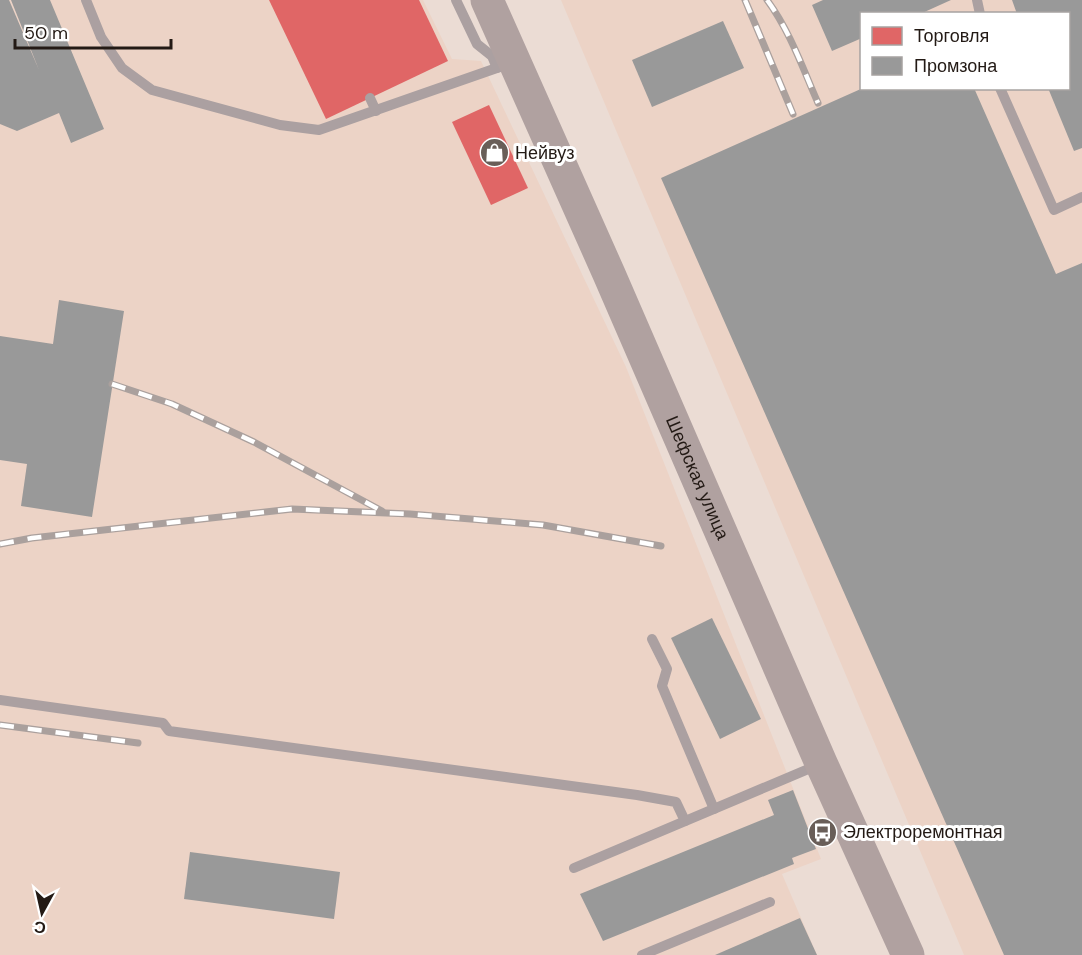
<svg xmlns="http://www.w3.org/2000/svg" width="1082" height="955" viewBox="0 0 1082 955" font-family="'DM Sans',sans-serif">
<rect width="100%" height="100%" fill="#ebdcd4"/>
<g fill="#ecd3c6" fill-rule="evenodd">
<polygon points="0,0 423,0 452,59 481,61 626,367 821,859 782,874 817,955 0,955"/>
<path d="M561 0H1082V955H964ZM862 14H1068V88H862Z"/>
</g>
<g fill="#e06666">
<polygon points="269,0 419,0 448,61 326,119"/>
<polygon points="489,105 528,188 491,205 452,122"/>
</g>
<g fill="#999">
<polygon points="0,0 9,0 39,70 11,0 50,0 104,129 71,143 59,113 17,131 0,124"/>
<polygon points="823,0 951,0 920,14 862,14 862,38 832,51 812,5"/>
<polygon points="1012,0 1082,0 1082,148 1074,151 1048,88 1068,88 1068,14 1017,14"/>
<polygon points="723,21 744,68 652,107 632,60"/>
<polygon points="863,88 974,88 1056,274 1082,263 1082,955 1004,955 661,178"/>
<polygon points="59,300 124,311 92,517 21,506 27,464 0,460 0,336 53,344"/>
<polygon points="712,618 761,719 720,739 671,638"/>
<polygon points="793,790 816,849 792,858 794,864 603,941 580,894 774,815 768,800"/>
<polygon points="190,852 340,872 334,919 184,899"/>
<polygon points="800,918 817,955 715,955"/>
</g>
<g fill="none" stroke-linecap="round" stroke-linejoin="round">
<g stroke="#aba0a1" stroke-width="10">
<polyline points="86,0 101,37 122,68 152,90 280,125 319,130 511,63"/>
<polyline points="456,0 477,44 492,56 497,68"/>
<polyline points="977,0 980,14"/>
<polyline points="1000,88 1054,210 1082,197"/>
<polyline points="370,98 376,111"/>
<polyline points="652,639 667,669 662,686 714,809"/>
<polyline points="0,700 163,723 169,731 637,795 676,802 685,821"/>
<polyline points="574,868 818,765"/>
<polyline points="642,955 770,902"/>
</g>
<path stroke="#b0a1a0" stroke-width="33" id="s1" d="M487 0 609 274 821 763 908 955"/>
<defs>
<g id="rail">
<polyline points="745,0 793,114"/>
<path d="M767 0C790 31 803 69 818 103"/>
<polyline points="112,384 172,404 254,442 382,511"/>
<polyline points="0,544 32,538 292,509 410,514 543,525 661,546"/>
<polyline points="0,725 138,743"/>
</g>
</defs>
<use href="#rail" stroke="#aaa09d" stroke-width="7"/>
<use href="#rail" stroke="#fff" stroke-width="4.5" stroke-dasharray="14" stroke-linecap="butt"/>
</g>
<defs>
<symbol id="shop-disc" viewBox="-11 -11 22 22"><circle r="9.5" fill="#695e58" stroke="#fff"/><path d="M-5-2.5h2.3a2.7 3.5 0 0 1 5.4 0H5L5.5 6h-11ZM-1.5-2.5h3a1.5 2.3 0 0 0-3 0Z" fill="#fff"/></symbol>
<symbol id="bus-disc" viewBox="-11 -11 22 22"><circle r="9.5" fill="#695e58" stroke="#fff"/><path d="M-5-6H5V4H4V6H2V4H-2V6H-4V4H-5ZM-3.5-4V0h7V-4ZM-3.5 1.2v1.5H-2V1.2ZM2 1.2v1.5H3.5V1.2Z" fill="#fff"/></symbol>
</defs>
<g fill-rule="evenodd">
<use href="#shop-disc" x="478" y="136" width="33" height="33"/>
<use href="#bus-disc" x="806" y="816" width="33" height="33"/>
</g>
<g text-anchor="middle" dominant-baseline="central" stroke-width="6" stroke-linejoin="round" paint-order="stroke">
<g font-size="18" fill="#231a15" stroke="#fff" text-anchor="start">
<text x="515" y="153">Нейвуз</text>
<text x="843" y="832">Электроремонтная</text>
</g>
<g font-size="18" fill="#231a15" stroke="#fff">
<text stroke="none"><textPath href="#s1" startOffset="522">Шефская улица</textPath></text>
</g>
</g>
<rect x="860" y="12" width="210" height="78" fill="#ffffff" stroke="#a7a3a1" stroke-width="1.5"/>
<rect x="872" y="27" width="30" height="18" fill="#e06666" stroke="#a7a3a1" stroke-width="1.5"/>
<text x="914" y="42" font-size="18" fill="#231a15">Торговля</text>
<rect x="872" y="57" width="30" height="18" fill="#999999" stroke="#a7a3a1" stroke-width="1.5"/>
<text x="914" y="72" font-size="18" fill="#231a15">Промзона</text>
<g transform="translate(42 913) rotate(188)" stroke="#ffffff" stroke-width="4.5" paint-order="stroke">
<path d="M0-4.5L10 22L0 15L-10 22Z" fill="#231a15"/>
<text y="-9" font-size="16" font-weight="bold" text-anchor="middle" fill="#231a15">С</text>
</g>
<path d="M15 39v9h156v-9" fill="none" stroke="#231a15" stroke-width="3"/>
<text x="24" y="39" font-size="18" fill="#231a15" stroke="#ffffff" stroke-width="4.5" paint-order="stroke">50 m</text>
</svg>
